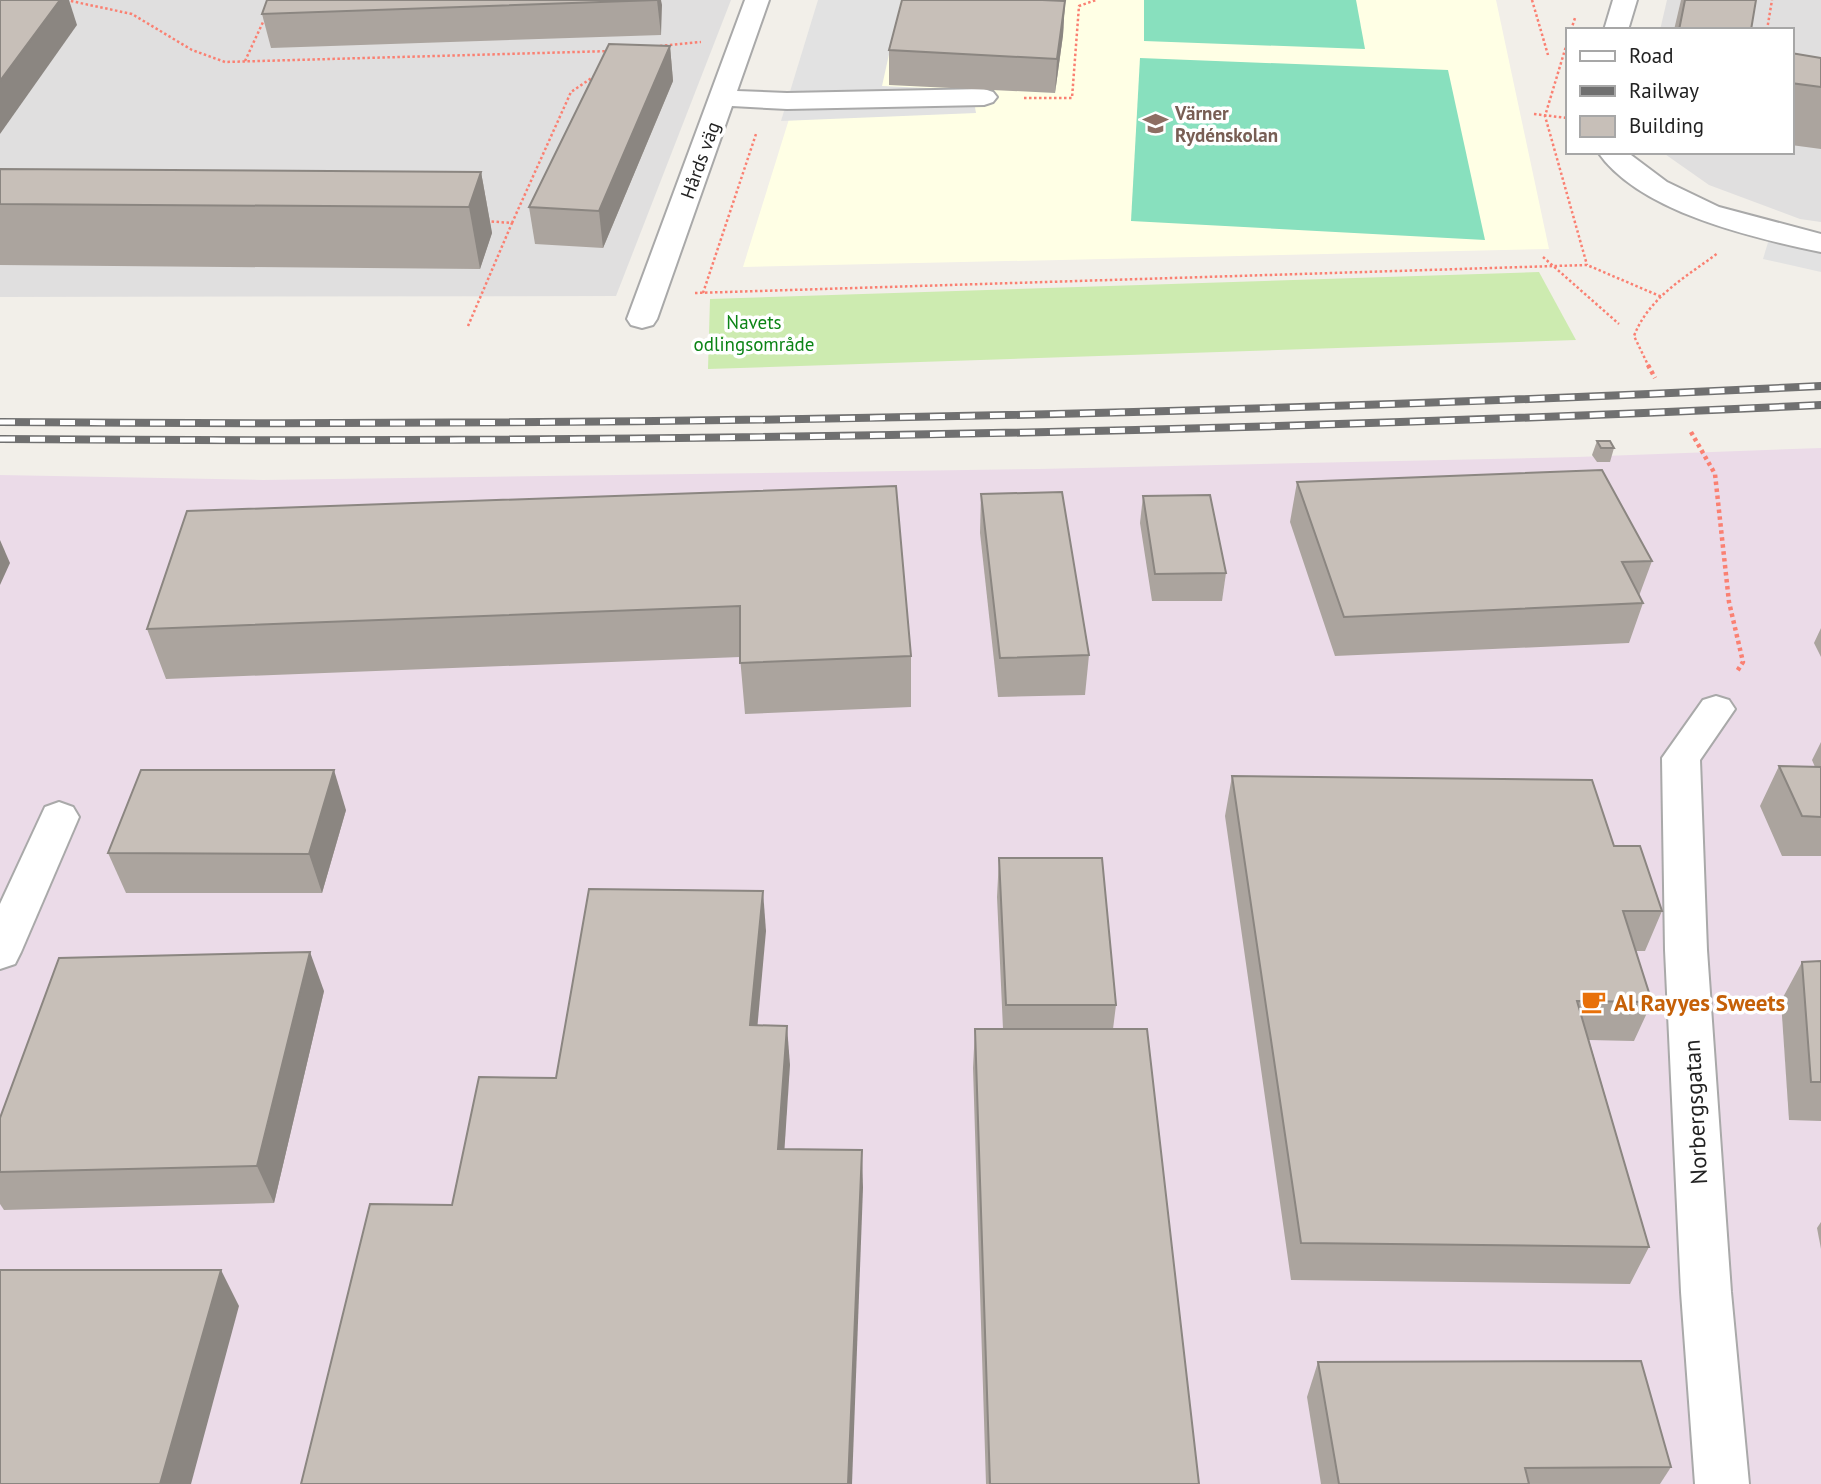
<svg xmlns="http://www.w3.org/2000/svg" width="1821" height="1484" viewBox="0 0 1821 1484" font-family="'PT Sans',sans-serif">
<rect width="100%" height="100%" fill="#f2efe9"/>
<g fill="#e0dfdf">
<polygon points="0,0 731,0 616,296 0,297"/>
<polygon points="1667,0 1821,0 1821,222 1800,219 1709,185 1662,152 1791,152 1791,30 1660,30"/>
</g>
<polygon fill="#ebdbe8" points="1821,448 1821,1484 0,1484 0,475 263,480 1039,469 1577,457"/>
<polygon fill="#ffffe5" points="826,0 1496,0 1549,249 743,267"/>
<polygon fill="#cdebb0" points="1539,272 1576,340 708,369 710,299"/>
<g fill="#88e0be">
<polygon points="1144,0 1356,0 1365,49 1144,41"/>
<polygon points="1140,58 1448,70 1485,240 1131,221"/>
</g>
<g fill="#e2e2e2">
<polygon points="818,0 901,0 882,86 972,90 976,113 781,121"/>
<polygon points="1769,239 1821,250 1821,272 1763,259"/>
</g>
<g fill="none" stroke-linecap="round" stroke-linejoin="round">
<defs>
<g id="minor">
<polygon points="745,0 769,0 737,91 787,93 984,89 993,92 997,97 993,102 984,105 787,109 732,106 657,319 653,325 642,328 631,325 627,319"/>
<polygon points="1613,0 1637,0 1628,30 1604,30"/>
<path d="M1598 152H1627L1667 182 1719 207 1821 234V252C1754 238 1639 212 1598 152Z"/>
<polygon points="1716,696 1729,700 1735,709 1700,760 1707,950 1731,1292 1749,1484 1695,1484 1681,1292 1665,950 1662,758 1703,700"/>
<polygon points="59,802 73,807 79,817 21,952 15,964 0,969 0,904 45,807"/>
</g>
</defs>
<use href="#minor" stroke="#a9a9a9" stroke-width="4"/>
<g stroke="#fa8072" stroke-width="2.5" stroke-dasharray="2.5 2.5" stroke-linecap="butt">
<polyline points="66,0 132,14 192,50 225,62 611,51"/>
<polyline points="1532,0 1548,55"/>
<polyline points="1571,30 1575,18"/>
<polyline points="1767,30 1772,0"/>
<polyline points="1567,43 1545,116 1587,265"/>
<polyline points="650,47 701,42"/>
<polyline points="245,61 263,22 270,20"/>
<polyline points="1024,98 1072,98 1079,6 1096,0"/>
<polyline points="1534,114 1567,118"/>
<polyline points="512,223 571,92 596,75"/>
<polyline points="1543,257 1619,324"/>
<polyline points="695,293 1587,265 1662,297"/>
<polyline points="703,293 756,134"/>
<polyline points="468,326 512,223 485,221"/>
<path d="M1649 367 1634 336C1649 297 1686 277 1718 253"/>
</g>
<g stroke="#fa8072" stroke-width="4.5" stroke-dasharray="3.5 3.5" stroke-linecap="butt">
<polyline points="1648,365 1655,378"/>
<polyline points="1691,432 1715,474 1729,602 1743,662 1736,673"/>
</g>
<use href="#minor" fill="#fff" fill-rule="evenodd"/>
<defs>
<g id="rail">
<path d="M0 422C608 427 1214 416 1821 386"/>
<path d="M0 439C608 444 1214 434 1821 405"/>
</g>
</defs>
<use href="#rail" stroke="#707070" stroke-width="8"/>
<use href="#rail" stroke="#fff" stroke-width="5" stroke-dasharray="15" stroke-linecap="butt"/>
</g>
<g fill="#aba49e">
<polygon points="661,0 661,35 271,48 262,14"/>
<polygon points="1681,0 1756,0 1751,30 1674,30"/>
<polygon points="1065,1 1063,35 1055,93 889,85 889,50"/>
<polygon points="670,46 673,81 603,248 535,244 529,207"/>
<polygon points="1791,53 1821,58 1821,149 1791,145"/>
<polygon points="0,169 481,172 492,233 480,269 0,265"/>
<polygon points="1597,441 1614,448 1610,462 1597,462 1592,455"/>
<polygon points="1297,482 1652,561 1639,596 1643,603 1629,643 1335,656 1290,522"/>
<polygon points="896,486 911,656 911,707 745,714 740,657 166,679 147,629"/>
<polygon points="981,494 1089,655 1085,695 998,697 980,533"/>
<polygon points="1143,496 1226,573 1222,601 1152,601 1140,523"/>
<polygon points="1821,628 1821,657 1814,643"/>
<polygon points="1821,742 1821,856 1782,856 1760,806 1779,766 1815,767 1812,760"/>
<polygon points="1232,776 1614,846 1662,911 1645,951 1635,951 1652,1002 1634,1041 1589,1040 1649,1247 1630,1284 1291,1280 1225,816"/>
<polygon points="346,810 322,893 126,893 108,853"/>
<polygon points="999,858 1116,1005 1113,1029 1199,1484 986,1484 973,1068 975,1029 1003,1029 997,897"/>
<polygon points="1821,961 1821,1121 1789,1120 1781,1001 1802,962"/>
<polygon points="324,991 274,1203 4,1210 0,1204 0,1118"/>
<polygon points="1821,1222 1821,1249 1817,1228"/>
<polygon points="1318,1362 1671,1467 1660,1484 1321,1484 1307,1397"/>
</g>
<g fill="#8b8681">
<polygon points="60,0 69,0 77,25 0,134 0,81"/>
<polygon points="657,0 661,0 662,5 661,35"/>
<polygon points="1065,1 1063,35 1055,93 1057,59"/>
<polygon points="670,46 673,81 603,248 599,211"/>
<polygon points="481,172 492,233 480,269 469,207"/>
<polygon points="0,540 10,563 0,585"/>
<polygon points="334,770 346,810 322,893 309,854"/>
<polygon points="763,891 766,931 754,1064 750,1025"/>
<polygon points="310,952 324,991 274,1203 257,1166"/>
<polygon points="787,1026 790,1065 782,1187 778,1149"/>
<polygon points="862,1150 863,1188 852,1484 848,1484"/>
<polygon points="221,1270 239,1306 191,1484 160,1484"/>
</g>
<g fill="#c7bfb8" stroke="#8b8681" stroke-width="2">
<polygon points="0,0 60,0 0,81"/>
<polygon points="267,0 657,0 262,14"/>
<polygon points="902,0 1042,0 1065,1 1057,59 889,50"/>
<polygon points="1685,0 1756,0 1751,30 1679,30"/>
<polygon points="609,44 670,46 599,211 529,207"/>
<polygon points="1791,53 1821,58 1821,87 1791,83"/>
<polygon points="0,169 481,172 469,207 0,204"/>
<polygon points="1597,441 1610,441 1614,448 1601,448"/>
<polygon points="1602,470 1652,561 1622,562 1643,603 1344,617 1297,482"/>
<polygon points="896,486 911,656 740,663 740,606 147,629 187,511"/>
<polygon points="1062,492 1089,655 1000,658 981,494"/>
<polygon points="1210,495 1226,573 1155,574 1143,496"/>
<polygon points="1779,766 1821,767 1821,817 1802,816"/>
<polygon points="141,770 334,770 309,854 108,853"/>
<polygon points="1232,776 1592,780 1614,846 1640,846 1662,911 1623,911 1652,1002 1577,1001 1649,1247 1301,1243"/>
<polygon points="999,858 1102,858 1116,1005 1006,1005"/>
<polygon points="589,889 763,891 750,1025 787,1026 778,1149 862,1150 848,1484 301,1484 370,1204 452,1205 479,1077 556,1078"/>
<polygon points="310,952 257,1166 0,1172 0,1118 59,958"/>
<polygon points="1821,961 1821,1082 1811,1082 1802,962"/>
<polygon points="975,1029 1147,1029 1199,1484 990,1484"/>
<polygon points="0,1270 221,1270 160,1484 0,1484"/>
<polygon points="1641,1361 1671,1467 1525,1468 1529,1484 1339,1484 1318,1362"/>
</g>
<defs>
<symbol id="school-bare" viewBox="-9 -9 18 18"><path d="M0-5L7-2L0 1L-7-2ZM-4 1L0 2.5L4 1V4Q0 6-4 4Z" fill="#8d6e63" stroke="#fff" stroke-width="2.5" paint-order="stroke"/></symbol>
<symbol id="cafe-bare" viewBox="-9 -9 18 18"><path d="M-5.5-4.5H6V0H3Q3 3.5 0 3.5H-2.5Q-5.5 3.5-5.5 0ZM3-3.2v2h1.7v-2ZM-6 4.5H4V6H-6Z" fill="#e8710a" stroke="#fff" stroke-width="2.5" paint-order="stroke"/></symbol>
</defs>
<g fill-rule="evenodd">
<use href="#school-bare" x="1138" y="106" width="35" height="35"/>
<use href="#cafe-bare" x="1576" y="984" width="35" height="35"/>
</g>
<g text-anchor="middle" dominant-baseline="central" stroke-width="7" stroke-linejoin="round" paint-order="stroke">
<g font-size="19" font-weight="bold" fill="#785e54" stroke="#fff" text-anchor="start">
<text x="1175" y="113">Värner<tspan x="1175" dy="22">Rydénskolan</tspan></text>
</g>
<g font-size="19" fill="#222" stroke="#fff">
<text transform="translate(700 160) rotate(-70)">Hårds väg</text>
</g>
<g font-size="19" fill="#0c8416" stroke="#fff">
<text x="754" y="322">Navets<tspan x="754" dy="22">odlingsområde</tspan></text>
</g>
<g font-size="23" font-weight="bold" fill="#c56008" stroke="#fff" text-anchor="start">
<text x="1614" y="1002">Al Rayyes Sweets</text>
</g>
<g font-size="23" fill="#222" stroke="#fff">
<text transform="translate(1695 1112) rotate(-93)">Norbergsgatan</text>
</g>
</g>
<rect x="1566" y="28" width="228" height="126" fill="#ffffff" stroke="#a7a7a7" stroke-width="2"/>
<rect x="1580" y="51" width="35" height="10" fill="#ffffff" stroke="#a7a7a7" stroke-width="2"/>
<text x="1629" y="63" font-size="21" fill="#222222">Road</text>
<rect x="1580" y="86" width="35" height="10" fill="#707070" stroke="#a7a7a7" stroke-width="2"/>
<text x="1629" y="98" font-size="21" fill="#222222">Railway</text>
<rect x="1580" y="116" width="35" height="21" fill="#c7bfb8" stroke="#a7a7a7" stroke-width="2"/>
<text x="1629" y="133" font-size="21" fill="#222222">Building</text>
</svg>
